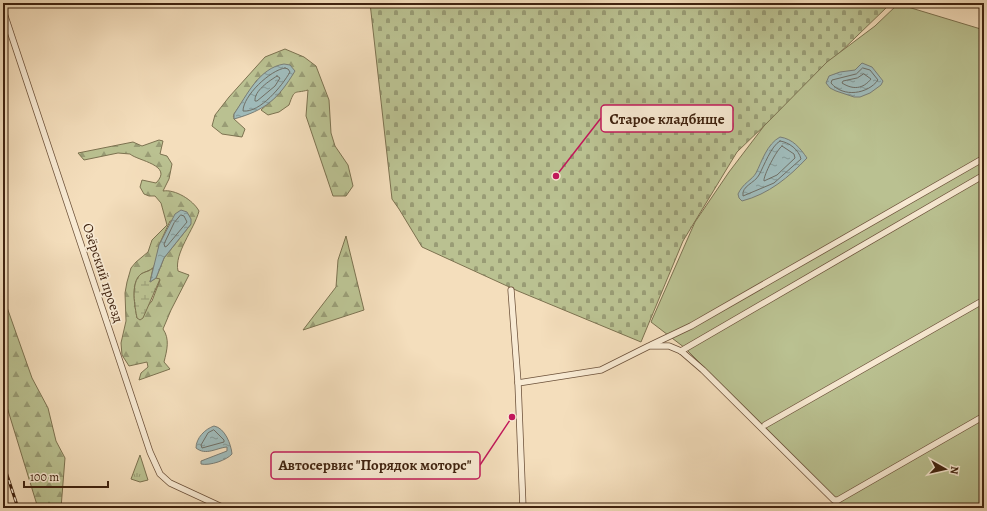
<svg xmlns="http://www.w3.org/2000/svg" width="987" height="511" viewBox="0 0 987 511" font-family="Alegreya,serif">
<defs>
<pattern id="grass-tufts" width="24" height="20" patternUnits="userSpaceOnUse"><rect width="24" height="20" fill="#bac191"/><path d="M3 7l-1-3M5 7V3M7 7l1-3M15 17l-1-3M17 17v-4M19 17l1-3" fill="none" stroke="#999c75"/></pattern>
<pattern id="forest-firs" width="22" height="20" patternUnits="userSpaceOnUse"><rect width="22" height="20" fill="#bac191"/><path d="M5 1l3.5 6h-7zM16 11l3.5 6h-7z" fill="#999c75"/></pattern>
<pattern id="wetland-marsh" width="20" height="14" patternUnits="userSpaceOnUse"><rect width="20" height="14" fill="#bac191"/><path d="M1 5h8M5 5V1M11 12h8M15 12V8" fill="none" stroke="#999c75"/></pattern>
<pattern id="cemetery-stones" width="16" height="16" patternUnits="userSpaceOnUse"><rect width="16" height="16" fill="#bac191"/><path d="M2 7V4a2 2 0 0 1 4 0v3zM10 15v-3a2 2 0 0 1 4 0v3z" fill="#999c75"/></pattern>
<pattern id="water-ripples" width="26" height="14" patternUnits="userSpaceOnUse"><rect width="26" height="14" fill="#9fbab9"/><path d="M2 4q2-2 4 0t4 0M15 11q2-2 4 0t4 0" fill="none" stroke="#839795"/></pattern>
</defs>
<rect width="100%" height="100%" fill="#f4debc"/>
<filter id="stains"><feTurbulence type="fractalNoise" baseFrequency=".005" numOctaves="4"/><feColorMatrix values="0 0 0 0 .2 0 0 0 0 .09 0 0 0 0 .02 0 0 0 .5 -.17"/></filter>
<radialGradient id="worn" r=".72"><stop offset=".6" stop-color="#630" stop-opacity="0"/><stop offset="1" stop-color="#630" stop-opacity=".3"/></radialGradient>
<polygon fill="url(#grass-tufts)" stroke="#7c7250" points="140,455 148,480 140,482 131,479"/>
<g fill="url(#forest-firs)" stroke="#7c7250" fill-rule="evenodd">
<path d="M285 49 304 57 316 66 329 100 331 133 335 146 348 165 353 186 346 196H333L306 116 308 90C294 94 295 88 289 105L279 112 268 115 261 110 281 92 257 80 234 114V119L245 129 242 137 222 134 212 126 215 115 229 97 265 57Z"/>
<path d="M159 140 163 141 160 154 167 156 172 164 169 179 163 191C175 189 193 200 199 211 194 230 174 253 178 271L189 275 171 310 163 329C170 339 167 350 164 362L170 369 139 380 141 373 148 367 147 362 129 366 122 355 121 343 126 321 125 293 127 282 131 268 136 262 148 252 152 240 167 225 161 203 155 196H149L144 194 140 187 142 180 156 183C174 165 138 161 130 154L118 153 84 160 78 153 133 142 142 146ZM170 221 191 224 164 258 156 278 160 280 152 301 137 318C135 307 130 283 141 274 144 272 150 271 153 268L157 260 159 245Z"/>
<polygon points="346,236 364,310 303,330 336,287 338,260"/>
<polygon points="3,296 32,378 48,408 56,441 65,458 61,508 41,508 37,505 3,394"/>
</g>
<path fill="url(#wetland-marsh)" stroke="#7c7250" d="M153 268 150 282 156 278 160 279 143 318 140 320 137 318C135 307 130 283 141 274 144 272 150 271 153 268Z"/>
<polygon fill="url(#cemetery-stones)" stroke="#7c7250" points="370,3 878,3 887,7 737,152 683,241 641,342 518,291 422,247 399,209 392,199"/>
<polygon fill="#bac191" stroke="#7c7250" points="898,4 984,30 984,508 848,508 840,503 685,348 651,322 695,222 729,172 764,126 827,62 875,26"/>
<g fill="url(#water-ripples)" stroke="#797d75">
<polygon points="862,63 872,67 883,81 881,85 870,93 860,97 854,97 836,91 830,88 826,83 829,76 840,72 855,70"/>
<path d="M284 64 290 65 295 71C278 99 266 110 234 119V114C247 95 259 68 284 64Z"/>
<path d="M780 137C793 139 800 148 807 158 789 177 769 194 742 201L739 198 738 194C743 183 752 180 756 173 762 161 767 144 780 137Z"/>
<polygon points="181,210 187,212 191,219 191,224 164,258 156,278 150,282 159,245 175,214"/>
<path d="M214 426C225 428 231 444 232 454 227 460 210 466 201 464V461L227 451V447C216 448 206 456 196 448 196 438 205 429 214 426Z"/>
</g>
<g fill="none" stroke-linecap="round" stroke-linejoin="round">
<g stroke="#6f6e64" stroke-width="1">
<path d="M285 68 288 69 290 72C282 86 260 113 243 111 243 96 270 70 285 68Z"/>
<path d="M863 68 870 70 878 80C868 94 843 98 831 83L832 80 856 74Z"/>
<path d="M864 74 871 79C863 89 853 90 842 83L843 81 857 78Z"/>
<path d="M277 76 280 78 275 86 257 101H255C254 91 269 81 277 76Z"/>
<path d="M780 141C789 142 799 150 801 159L774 183 743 196C741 186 755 183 759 175 764 166 771 146 780 141Z"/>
<path d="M782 146 794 154 795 158 777 175 764 181C763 176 777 149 782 146Z"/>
<polygon points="181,215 184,216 187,222 167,246 165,247 164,244 174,223"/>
<polygon points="214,430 224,440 224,442 202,448 201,445 208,433"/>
</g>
<defs>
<g id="street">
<polyline points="3,10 150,452 160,474 170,483 224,508"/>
<polyline points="511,290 518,383 523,508"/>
<polyline points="651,345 691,326 984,158"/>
<polyline points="681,351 984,175"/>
<polyline points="518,383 601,370 649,346 669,346 681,351 703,370 834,500 838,500 984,416"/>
<polyline points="765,425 984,300"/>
</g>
</defs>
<use href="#street" stroke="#6c513a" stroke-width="7"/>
<use href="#street" stroke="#f8ead3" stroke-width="5.5"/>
<defs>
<polyline id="rail" points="3,463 18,508"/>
</defs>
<use href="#rail" stroke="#3f220f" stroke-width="3"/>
<use href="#rail" stroke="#f8ead3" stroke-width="1.5" stroke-dasharray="4.5" stroke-linecap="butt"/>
</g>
<g text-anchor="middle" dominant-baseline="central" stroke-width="3.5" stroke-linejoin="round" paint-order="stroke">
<g font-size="14" fill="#3f220f" stroke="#f8ead3">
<text transform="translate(103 273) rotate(72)">Озёрский проезд</text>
</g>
</g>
<path fill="none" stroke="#c2185b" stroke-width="1.5" d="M556 176L601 118M512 417L480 465"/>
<g fill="#c2185b" stroke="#f8ead3" stroke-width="1.5">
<circle cx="556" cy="176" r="4"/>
<circle cx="512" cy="417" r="4"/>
</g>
<g fill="#f8ead3" stroke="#c2185b" stroke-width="1.5">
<rect x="601" y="105" width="132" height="27" rx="4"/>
<rect x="271" y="452" width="209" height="27" rx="4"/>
</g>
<g font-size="15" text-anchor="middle" font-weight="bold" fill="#3f220f">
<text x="667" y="124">Старое кладбище</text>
<text x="375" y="470">Автосервис "Порядок моторс"</text>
</g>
<rect width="987" height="511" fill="none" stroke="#f4debc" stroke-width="16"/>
<rect x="4" y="4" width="979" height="503" fill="none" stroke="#3f220f" stroke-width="2"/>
<rect x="8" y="8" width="971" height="495" fill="none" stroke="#3f220f"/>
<g transform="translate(945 469) rotate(98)" stroke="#f8ead3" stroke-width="3" paint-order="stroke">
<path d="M0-3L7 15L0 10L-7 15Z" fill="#3f220f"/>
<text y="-6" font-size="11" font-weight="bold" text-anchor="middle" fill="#3f220f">N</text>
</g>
<path d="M24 481v6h84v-6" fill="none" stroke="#3f220f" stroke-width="2"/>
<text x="30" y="481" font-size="12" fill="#3f220f" stroke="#f8ead3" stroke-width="3" paint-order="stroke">100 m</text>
<rect width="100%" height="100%" filter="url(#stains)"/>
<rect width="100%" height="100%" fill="url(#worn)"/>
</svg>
